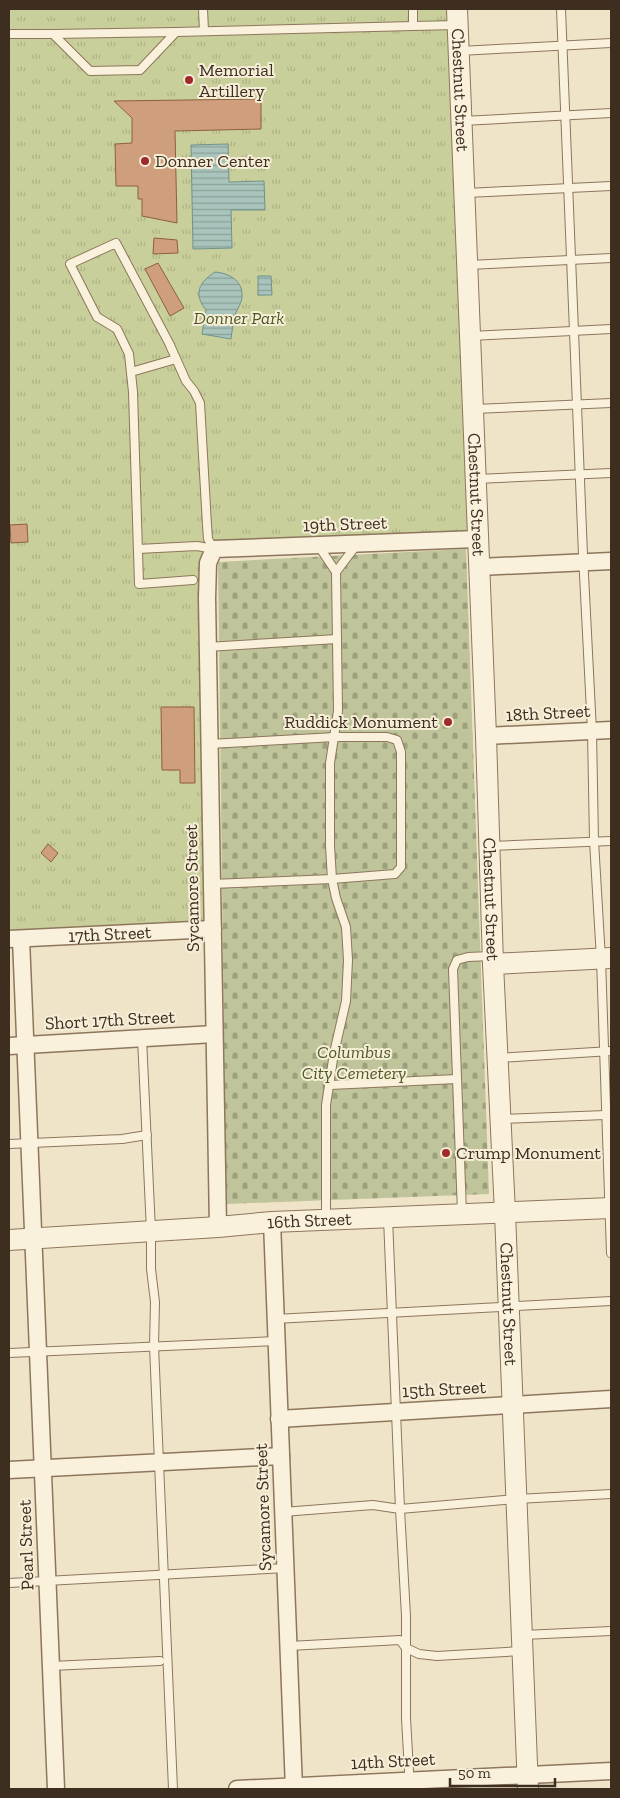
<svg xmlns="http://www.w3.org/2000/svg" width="620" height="1798" viewBox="0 0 620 1798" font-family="'Zilla Slab',serif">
<defs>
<pattern id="cemetery-stones" width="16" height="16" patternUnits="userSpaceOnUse" patternTransform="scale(1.25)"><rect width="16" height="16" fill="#bfc49a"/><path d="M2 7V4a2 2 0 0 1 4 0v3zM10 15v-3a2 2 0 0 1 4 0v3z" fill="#9ca07d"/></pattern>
<pattern id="park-tufts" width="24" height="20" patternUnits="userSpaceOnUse" patternTransform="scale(1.25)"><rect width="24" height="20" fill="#c9cf9b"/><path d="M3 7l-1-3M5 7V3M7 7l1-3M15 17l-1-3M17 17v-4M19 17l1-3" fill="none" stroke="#aeb285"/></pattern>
<pattern id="water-rules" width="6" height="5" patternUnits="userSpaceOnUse" patternTransform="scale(1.25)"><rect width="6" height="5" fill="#a9c4bc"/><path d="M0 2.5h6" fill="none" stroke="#8ba098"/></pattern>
</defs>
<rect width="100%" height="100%" fill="#f0e4c8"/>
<polygon fill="url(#cemetery-stones)" points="466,549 489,1194 226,1204 218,562"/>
<polygon fill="url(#park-tufts)" points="9,9 457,9 477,539 214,549 213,929 9,934"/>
<g fill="url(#water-rules)" stroke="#6f938a">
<polygon points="228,144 229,182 264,181 265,210 231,210 232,248 193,249 191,145"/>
<path d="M215 272C228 273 243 280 242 296 242 303 237 309 235 315 233 323 232 331 231 339L202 334 206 310C193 294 199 282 215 272Z"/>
<polygon points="258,276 271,276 272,295 258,295"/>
</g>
<g fill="#cf9f7d" stroke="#8d5f41">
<polygon points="261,99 261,129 175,131 177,223 142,216 142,199 138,199 138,186 116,186 115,144 132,143 132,118 114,101"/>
<polygon points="154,238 177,240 178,253 153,254"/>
<polygon points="158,263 184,308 170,316 145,269"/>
<polygon points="27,524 28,542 11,543 10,525"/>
<polygon points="161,707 194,707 195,783 180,783 180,770 162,770"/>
<polygon points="48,844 58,853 51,862 41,853"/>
</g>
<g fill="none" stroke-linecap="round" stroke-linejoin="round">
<defs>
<g id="service">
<polyline points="203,9 204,31"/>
<polyline points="413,9 413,26 457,25"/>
<polyline points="561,9 583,555 592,731 594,841 601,959 611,1253"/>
<polyline points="9,34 53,34 90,71 140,70 176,32 413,26"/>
<polyline points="53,34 176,32"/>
<polyline points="460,51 611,43"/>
<polyline points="463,121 611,113"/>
<polyline points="466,193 611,186"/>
<polyline points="469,265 611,258"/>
<polyline points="471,336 611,329"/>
<polyline points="131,372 176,359"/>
<polyline points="474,409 611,403"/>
<polyline points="477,479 611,473"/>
<polyline points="318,545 336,572"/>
<polyline points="138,549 197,546 214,549"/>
<polyline points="193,580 139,584 133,392 129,354 117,329 97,317 70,264 116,243 169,343 186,381 194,391 200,403 207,525 208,539 214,549"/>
<polyline points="207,647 337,639"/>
<polyline points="209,744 335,737 387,737 397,740 401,752 401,867 395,874 332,879 211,884"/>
<polyline points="490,846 611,841"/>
<polyline points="142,1038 151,1231 151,1269 155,1302 154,1346 173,1789"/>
<polyline points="498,1058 611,1051"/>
<polyline points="330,1085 457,1079"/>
<polyline points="501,1119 606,1115"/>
<polyline points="9,1144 122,1139 147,1135"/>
<polyline points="462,1213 453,969 457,960 468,957 491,956"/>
<polyline points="326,1218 326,1105 334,1053 346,1001 348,960 346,927 336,898 332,879 330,846 330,763 338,711 336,572 357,544"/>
<polyline points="388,1218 400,1509 406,1616 406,1718 410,1789"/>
<polyline points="275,1319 611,1301"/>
<polyline points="9,1353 276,1341"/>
<polyline points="283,1512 373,1505 400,1509 517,1499 611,1494"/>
<polyline points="9,1583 286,1568"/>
<polyline points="523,1635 611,1631"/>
<polyline points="289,1646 400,1640 406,1648 419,1654 437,1656 521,1651"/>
<polyline points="51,1666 160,1661"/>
</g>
<g id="minor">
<polyline points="479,567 611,561"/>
<polyline points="486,736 611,730"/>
<path id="s1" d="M9 939 213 929"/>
<polyline points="21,939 56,1789"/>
<polyline points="9,1046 214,1034"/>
<polyline points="272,1222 294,1789"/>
<polyline points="218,1227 207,598 208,563 214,549 477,539"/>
<polyline points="279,1419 611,1399"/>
<polyline points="9,1470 281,1456"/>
<polyline points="237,1789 611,1771"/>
</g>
<g id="tertiary">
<path id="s2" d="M457 9 486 736 493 964 505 1213 528 1789"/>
<polyline points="493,964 611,958"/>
<path id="s3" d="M9 1240 218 1227 272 1222 611 1208"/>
</g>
</defs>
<use href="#service" stroke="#8d765c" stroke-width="10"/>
<use href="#minor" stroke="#8d765c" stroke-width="19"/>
<use href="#tertiary" stroke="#8d765c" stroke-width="22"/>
<use href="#service" stroke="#faf1dc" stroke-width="8"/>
<use href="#minor" stroke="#faf1dc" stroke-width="16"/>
<use href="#tertiary" stroke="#faf1dc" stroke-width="20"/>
</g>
<g fill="#9e2a2b" stroke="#f7eed8" stroke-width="2">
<circle cx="189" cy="80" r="5"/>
<circle cx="145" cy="161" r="5"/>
<circle cx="448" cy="722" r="5"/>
<circle cx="446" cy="1153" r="5"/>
</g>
<g text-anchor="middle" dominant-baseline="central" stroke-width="4" stroke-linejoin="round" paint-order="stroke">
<g font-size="18" fill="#3d2e20" stroke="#f7eed8" text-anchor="start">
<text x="199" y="70">Memorial<tspan x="199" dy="21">Artillery</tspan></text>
<text x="155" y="161">Donner Center</text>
<text x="438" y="722" text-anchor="end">Ruddick Monument</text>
<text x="456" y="1153">Crump Monument</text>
</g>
<g font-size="18" fill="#3d2e20" stroke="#f7eed8">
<text stroke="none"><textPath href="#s2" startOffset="81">Chestnut Street</textPath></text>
<text stroke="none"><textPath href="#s2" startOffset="486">Chestnut Street</textPath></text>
<text transform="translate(345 524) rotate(-2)">19th Street</text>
<text transform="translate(548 713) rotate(-3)">18th Street</text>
<text transform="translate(192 888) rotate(-91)">Sycamore Street</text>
<text stroke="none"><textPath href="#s2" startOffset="891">Chestnut Street</textPath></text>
<text stroke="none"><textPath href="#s1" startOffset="101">17th Street</textPath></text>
<text transform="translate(110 1020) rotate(-3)">Short 17th Street</text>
<text stroke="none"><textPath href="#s3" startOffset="301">16th Street</textPath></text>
<text stroke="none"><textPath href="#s2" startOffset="1296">Chestnut Street</textPath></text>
<text transform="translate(444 1389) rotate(-3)">15th Street</text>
<text transform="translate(263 1507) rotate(-92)">Sycamore Street</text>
<text transform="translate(26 1545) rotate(-92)">Pearl Street</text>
<text transform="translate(393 1761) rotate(-3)">14th Street</text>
</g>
<g font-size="18" font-style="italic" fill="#4d5a26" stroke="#f7eed8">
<text x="239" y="318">Donner Park</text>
<text x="354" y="1052">Columbus<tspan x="354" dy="21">City Cemetery</tspan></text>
</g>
</g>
<rect width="620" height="1798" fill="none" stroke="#3d2e20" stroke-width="20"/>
<path d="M450 1778v8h105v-8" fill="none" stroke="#3d2e20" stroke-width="2.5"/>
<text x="458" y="1778" font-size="15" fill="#3d2e20" stroke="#f7eed8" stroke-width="4" paint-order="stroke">50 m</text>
</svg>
